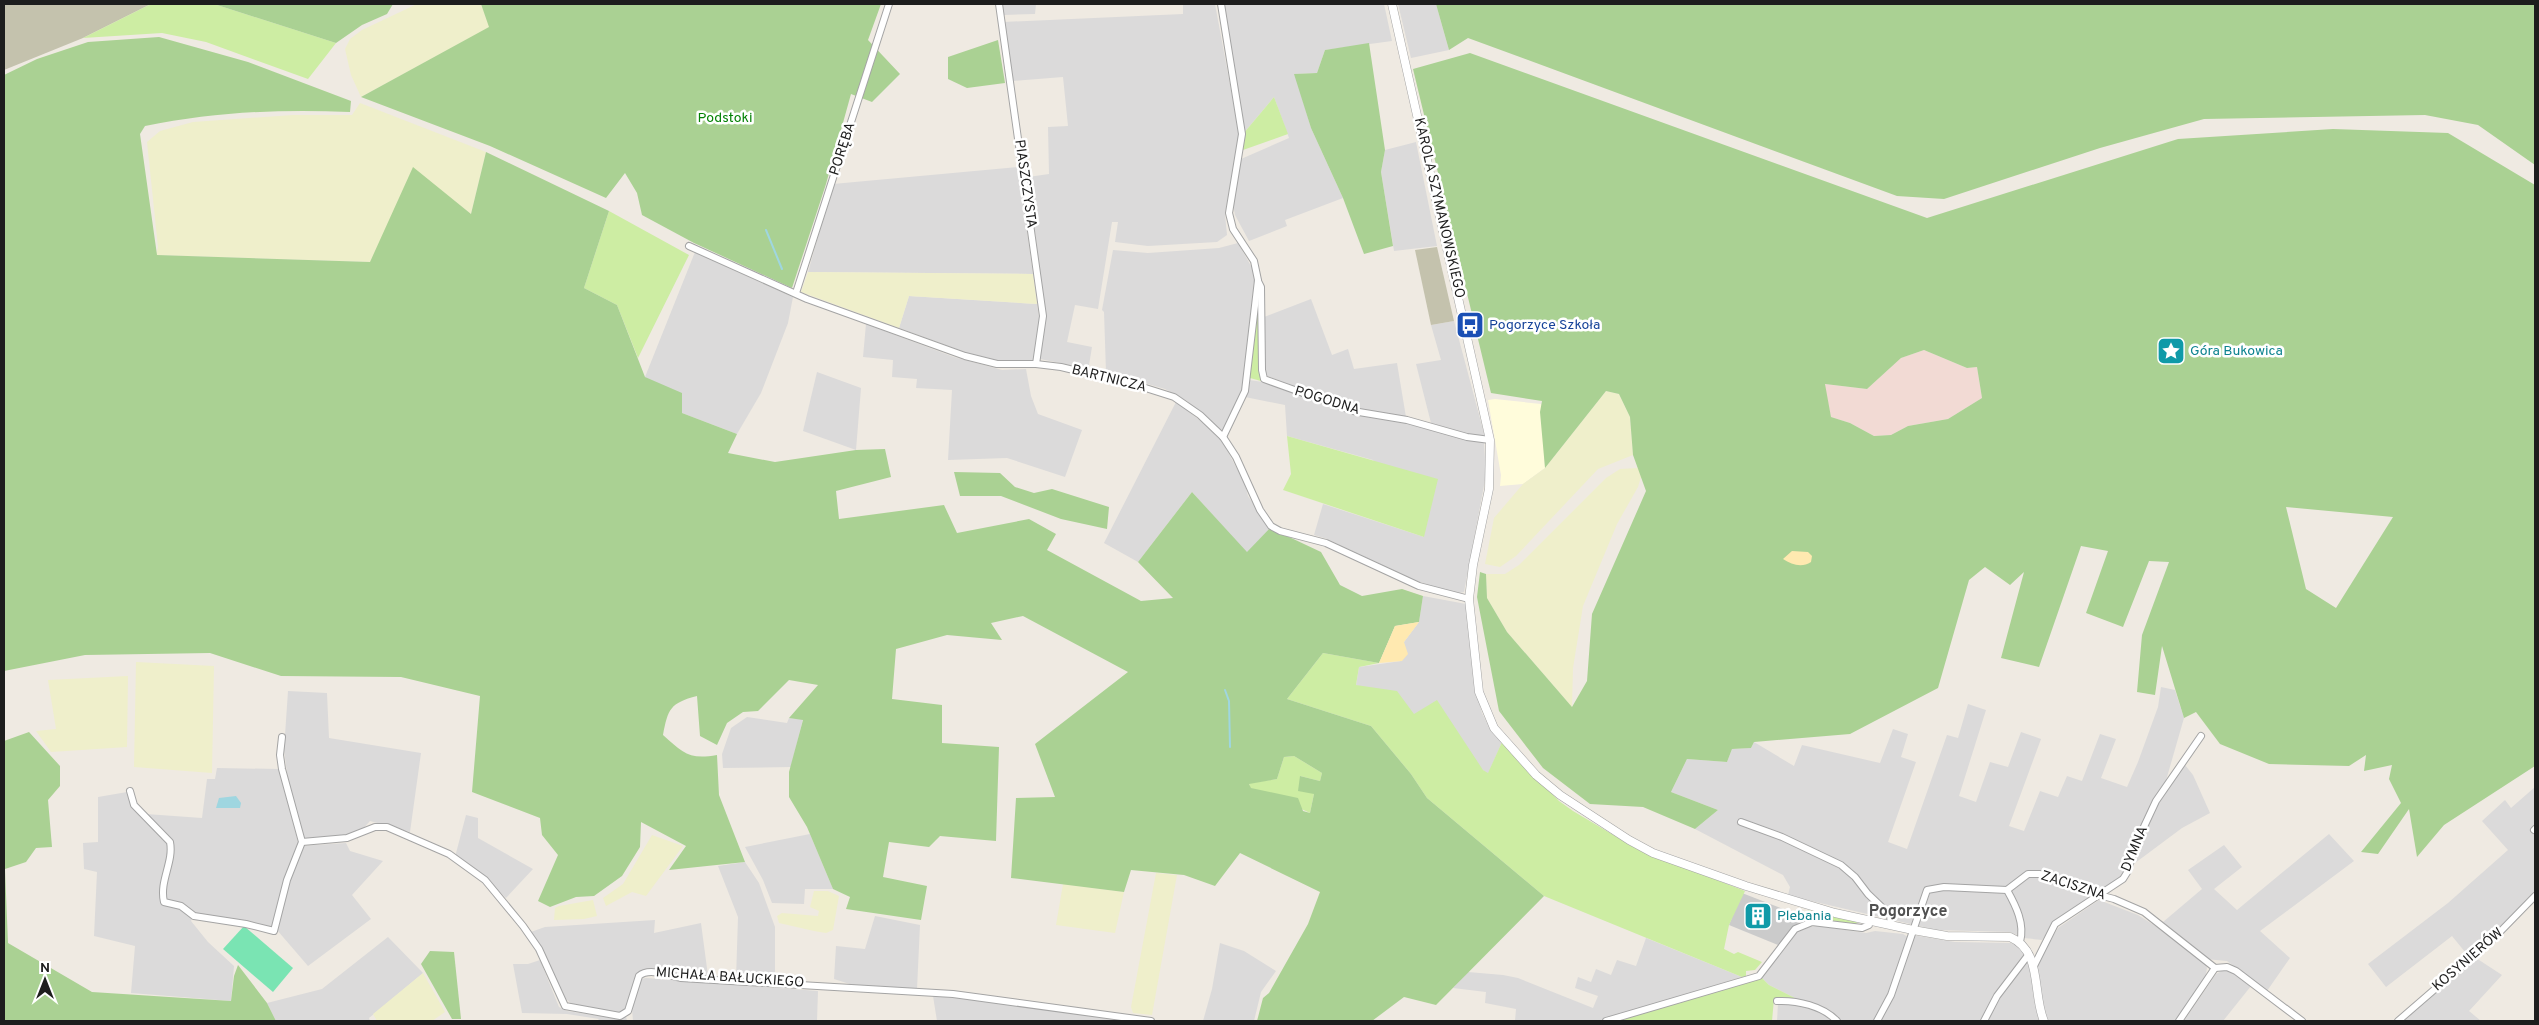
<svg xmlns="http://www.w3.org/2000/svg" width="2539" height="1025" viewBox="0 0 2539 1025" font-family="Overpass,sans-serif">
<rect width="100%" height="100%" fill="#efeae2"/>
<g fill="#dbdada">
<polygon points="1002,4 1036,4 1035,14 1004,15"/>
<polygon points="1183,4 1215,4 1239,133 1225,214 1227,235 1217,242 1148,246 1115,242 1118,222 1112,222 1098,309 1075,305 1067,342 1092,347 1089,365 1085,368 1040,359 1046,319 1028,177 1049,174 1048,127 1068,126 1063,77 1013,81 1004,22 1183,14"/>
<polygon points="1224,4 1384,4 1392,41 1325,50 1317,73 1295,74 1311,128 1343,198 1285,220 1287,226 1249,241 1235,215 1233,205 1241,159 1289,138 1274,97 1243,134"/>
<polygon points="1398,4 1436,4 1449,50 1411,58"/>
<polygon points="1416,142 1437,246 1394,251 1381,172 1385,150"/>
<polygon points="1018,167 1033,274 808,272 833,184"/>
<polygon points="1238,243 1255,273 1243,388 1225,430 1222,431 1187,401 1165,389 1106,372 1104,312 1102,310 1113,250 1148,253 1219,248"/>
<polygon points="695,252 793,297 788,323 761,393 737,434 682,413 645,377"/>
<polygon points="909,296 1037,304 1040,323 1034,362 996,360 967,353 899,328"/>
<polygon points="1311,299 1332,355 1348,349 1354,369 1397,363 1406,417 1347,408 1265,375 1264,317"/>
<polygon points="1454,321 1485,437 1476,437 1431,423 1416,364 1441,360 1431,325"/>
<polygon points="866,324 954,357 1002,370 1026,369 1031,396 1038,414 1082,430 1065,477 1007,458 948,460 952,390 916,388 917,379 892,377 893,360 863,357"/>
<polygon points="817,372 861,388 856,450 803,431"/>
<polygon points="1249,380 1270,383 1352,413 1419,424 1484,443 1486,475 1464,592 1455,594 1414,580 1327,539 1314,535 1323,504 1424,537 1373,460 1287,436 1285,405 1245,397"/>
<polygon points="1176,402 1219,435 1245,484 1248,496 1270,528 1247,553 1192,492 1138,562 1104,543"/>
<polygon points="1423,596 1466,604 1476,692 1482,713 1491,731 1502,742 1488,774 1414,715 1356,685 1359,667 1401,661 1404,642 1419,622"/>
<polygon points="2161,687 2175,690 2184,718 2165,784 2123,876 2111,886 2058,918 2042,940 2024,938 2010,932 1936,930 1794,897 1788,895 1790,887 1783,875 1695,829 1718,810 1671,792 1687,759 1727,762 1732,749 1751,748 1754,742 1794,766 1802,745 1880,763 1893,729 1908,734 1901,757 1916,762 1888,842 1907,849 1947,735 1958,738 1968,704 1986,710 1959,796 1976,802 1990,762 2008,767 2021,732 2041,739 2009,826 2024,831 2040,791 2058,797 2067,776 2082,781 2100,734 2116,739 2101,778 2127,787 2138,762 2158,707"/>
<polygon points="288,691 327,693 329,738 421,753 410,832 370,821 359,833 346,838 304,842 288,781 284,750"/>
<polygon points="747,717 787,723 789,718 803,719 791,767 723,768 722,754 731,728"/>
<polygon points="2185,765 2193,775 2210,813 2182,828 2131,866 2157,802"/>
<polygon points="217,768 279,769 299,846 346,843 350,851 383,861 352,895 371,919 308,966 277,930 194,914 191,921 208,942 234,966 231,1001 131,993 135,946 94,936 97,872 84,869 83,843 98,842 98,797 133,791 136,804 146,814 202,818 207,779 215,779"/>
<polygon points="2535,787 2535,893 2470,958 2452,936 2386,987 2368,964 2448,903 2508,850 2482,821 2505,800 2511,808"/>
<polygon points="466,815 478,818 478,838 533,869 506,898 475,869 455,857"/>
<polygon points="810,834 833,889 805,889 804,904 772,903 763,880 745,847"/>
<polygon points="2329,834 2354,861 2260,931 2290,958 2267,991 2227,961 2205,959 2163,922 2202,889 2188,870 2224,845 2242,867 2214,889 2237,910"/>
<polygon points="745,862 759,883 775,927 775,978 770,980 736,979 738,917 718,866"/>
<polygon points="2099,900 2138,915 2157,927 2205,963 2207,968 2205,980 2177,1021 2046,1021 2035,966 2058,928"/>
<polygon points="875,916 920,925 917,989 856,986 834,979 836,946 865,949"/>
<polygon points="655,920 654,933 701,923 708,976 645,970 626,1009 619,1014 577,1008 562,996 528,933 545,927"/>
<polygon points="1818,926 1866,933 1875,931 1903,934 1908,937 1889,995 1875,1021 1841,1021 1825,1008 1795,998 1769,985 1762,978 1797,932 1806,927"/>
<polygon points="1913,935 1955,942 2011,943 2018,946 2025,954 1994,995 1981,1021 1880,1021"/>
<polygon points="388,937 423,973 369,1018 370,1021 276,1021 267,1003 322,989"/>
<polygon points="1646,938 1742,977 1598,1021 1515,1021 1516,1009 1485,1003 1486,992 1453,988 1468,972 1503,975 1518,978 1593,1008 1598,996 1575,988 1578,977 1591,982 1596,969 1611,975 1617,960 1636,966"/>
<polygon points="1220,943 1244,951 1276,971 1261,992 1254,1021 1203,1021 1212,989"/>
<polygon points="2028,958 2031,967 2034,999 2040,1021 1988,1021 1999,998"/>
<polygon points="2476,958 2502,975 2469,1011 2481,1021 2403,1021"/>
<polygon points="540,960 559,1007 567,1011 620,1019 626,1016 627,1021 597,1021 599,1019 567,1014 522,1013 513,964 528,964"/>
<polygon points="2225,969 2235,972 2251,986 2223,1021 2184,1021 2216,974"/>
<polygon points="646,978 818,991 817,1021 633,1021 632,1009 641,979"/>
<polygon points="933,996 972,999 1124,1021 937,1021"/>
<polygon points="1778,1004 1794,1004 1824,1012 1834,1021 1777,1021"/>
</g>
<polygon fill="#fffcdb" points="1495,399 1541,404 1545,468 1523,484 1500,486 1501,475 1488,400"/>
<polygon fill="#cbcbcb" points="1742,893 1804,917 1778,945 1729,925"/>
<polygon fill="#f2dad4" points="1924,350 1967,368 1977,367 1982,398 1948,419 1908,426 1891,435 1874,436 1850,423 1831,417 1824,384 1867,389 1901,358"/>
<g fill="#c4c2ad">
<polygon points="4,4 151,4 83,38 4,70"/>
<polygon points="1437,247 1454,321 1431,325 1415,250"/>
</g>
<g fill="#efefcb">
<polygon points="417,4 481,4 490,27 361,97 351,75 345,49 350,39 362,30"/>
<polygon points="360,103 486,152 471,214 413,168 371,262 156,255 158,247 147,142 160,131 193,122 293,115 352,115"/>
<polygon points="808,272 1033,274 1037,304 909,296 899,328 801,292"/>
<polygon points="1606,391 1619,394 1630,417 1633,455 1598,469 1516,556 1500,567 1485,564 1494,518 1523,484 1545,468"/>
<polygon points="1638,468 1641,477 1638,487 1617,524 1583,606 1573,668 1572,707 1507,632 1487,598 1486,574 1505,574 1519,565 1606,478 1620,469"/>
<polygon points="136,662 214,666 212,773 134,767"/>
<polygon points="128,676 127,747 51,752 36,731 56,729 48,680"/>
<polygon points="652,835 683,846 646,896 632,892 606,906 603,898 623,884"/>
<polygon points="1156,873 1177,875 1152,1015 1133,1013 1131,1007"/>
<polygon points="1063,884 1124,892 1115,933 1056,925"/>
<polygon points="814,891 828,891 839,896 833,930 826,933 814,931 779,923 777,916 782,913 818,916 819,911 810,907"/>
<polygon points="593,900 597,916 584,919 554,920 555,908 559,906"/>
<polygon points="423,973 445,1012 432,1021 377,1021 373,1014"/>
</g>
<g fill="#cdeda3">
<polygon points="151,4 214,4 336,43 308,79 206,42 162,33 83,38"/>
<polygon points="1274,97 1288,134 1243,150 1243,134"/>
<polygon points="609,211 689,255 638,358 617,305 584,288"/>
<polygon points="1259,289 1261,381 1250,378 1252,336"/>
<polygon points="1287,436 1438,479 1424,537 1283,490 1291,474"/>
<polygon points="1323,653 1379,663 1359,667 1356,685 1397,691 1414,714 1437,700 1483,770 1488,773 1502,742 1559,801 1573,811 1637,849 1745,891 1729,925 1724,949 1734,954 1738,952 1762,962 1755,970 1746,971 1746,976 1742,977 1544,896 1427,798 1411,774 1371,726 1287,699"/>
<polygon points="1294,756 1322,773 1320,781 1300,776 1314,794 1310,813 1272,795 1250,788 1249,783 1277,779 1284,757"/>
<polygon points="1808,910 1857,921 1856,925 1805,919"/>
<polygon points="1762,978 1769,985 1795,998 1774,999 1772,1021 1616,1021"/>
</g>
<g fill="#aad193" fill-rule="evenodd">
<polygon points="214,4 393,4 387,14 362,25 336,43"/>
<polygon points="481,4 881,4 868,40 900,74 872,102 851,94 826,184 792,288 694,243 642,215 637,193 625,173 606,198 490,146 361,97 489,27"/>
<polygon points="1436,4 2535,4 2535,165 2478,125 2425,115 2204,119 2100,148 1944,199 1897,196 1468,38 1449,50"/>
<path d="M159 37 248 62 351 101 350 112C279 109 215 112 145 126L140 134 157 255 370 262 413 167 471 214 486 152 609 211 584 288 617 305 645 377 682 393V413L737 434 728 453 775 462 856 450 885 449 891 477 836 491 839 519 944 505 957 533 1029 519 1056 534 1047 550 1141 601 1173 598 1138 562 1192 492 1247 552 1270 528 1321 552 1340 585 1362 596 1402 589 1423 596 1419 622 1395 626 1379 663 1323 653 1287 699 1371 726 1411 774 1427 798 1544 896 1436 1005 1404 997 1372 1021H1257L1263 998 1269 993 1308 924 1320 892 1240 853 1215 886 1184 875 1131 870 1124 892 1011 878 1016 798 1055 797 1035 744 1128 672 1023 616 991 623 1002 640 947 635 896 649 892 699 942 705V743L999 747 996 841 940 836 929 847 889 842 883 877 927 886 921 920 846 909 850 897 833 889 807 827 789 797V772L803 720 789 718 818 685 789 680 758 711 743 712 727 723 717 745 700 736 697 696C670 703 668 709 663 735 683 753 689 760 717 755L719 795 745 862 669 870 686 846 641 822 640 847 622 876 594 896 576 897 550 907 538 901 558 855 542 835 540 818 472 792 480 696 401 677 281 676 210 653 85 655 4 671V75L37 59 88 42ZM1294 756 1322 773 1320 781 1300 776 1298 791 1314 794 1310 813 1303 811 1298 798 1251 788 1249 784 1277 779 1284 757Z"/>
<polygon points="998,40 1005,83 967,88 948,79 948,57"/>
<polygon points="1369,43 1385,150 1381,172 1393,246 1364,254 1343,198 1311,128 1294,74 1317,73 1325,50"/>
<path d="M1470 53 1927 218 2178 139 2333 129 2448 133 2535 185V766L2444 825 2417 857 2409 809 2378 854 2361 852 2401 803 2389 779 2392 765 2364 771 2366 755 2349 766 2269 764 2220 744 2196 712 2184 718 2162 646 2155 695 2137 692 2142 635 2169 562 2149 561 2123 627 2086 613 2108 551 2081 546 2039 667 2001 658 2024 572 2010 585 1985 567 1969 580 1938 688 1850 734 1754 742 1751 748 1732 749 1727 762 1687 759 1671 792 1718 810 1695 829 1643 807 1590 804 1543 768 1499 711 1477 597 1480 572 1486 574 1487 598 1507 632 1572 707 1587 681 1592 614 1646 491 1633 455 1630 417 1619 394 1606 391 1545 468 1540 412 1542 401 1491 393 1413 69ZM1924 350 1967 368 1977 367 1982 398 1948 419 1908 426 1891 435 1874 436 1850 423 1831 417 1825 384 1867 389 1901 358ZM2286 507 2393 517 2336 608 2306 589Z"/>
<polygon points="954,472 1000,473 1015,487 1034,493 1052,489 1109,507 1107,529 1061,519 1001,496 960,496"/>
<polygon points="29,732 60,766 60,786 48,800 52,847 36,848 26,862 5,869 8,943 92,992 231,1001 234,976 238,965 267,1003 276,1021 4,1021 4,741"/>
<polygon points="430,951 454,952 461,1019 452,1019 421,964"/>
</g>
<g fill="#ffe9b0">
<path d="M1792 551 1808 552 1812 556 1811 562C1802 568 1792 565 1783 559Z"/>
<polygon points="1419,622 1404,642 1408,654 1402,661 1379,663 1395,626"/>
</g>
<polygon fill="#7ae4b3" points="244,926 293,968 273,992 223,949"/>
<polygon fill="#9fd6e0" points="236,796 241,803 240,808 216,808 219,798"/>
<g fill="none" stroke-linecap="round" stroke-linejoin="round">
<g stroke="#9fd6e0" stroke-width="2">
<polyline points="766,230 782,269"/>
<polyline points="1225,690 1229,701 1230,747"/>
</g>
<defs>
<g id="minor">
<polyline points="999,4 1043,316 1036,364"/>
<polyline points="1221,4 1242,134 1229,213 1233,229 1254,261 1258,280 1245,391 1223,437"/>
<polyline points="689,246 807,299 965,356 997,364 1036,364 1061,367 1136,385 1174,397 1200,415 1223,437 1236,457 1260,510 1271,526 1280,531 1326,543 1419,586 1469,599"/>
<polyline points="1258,281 1261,287 1262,370 1264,379 1353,411 1407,420 1467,437 1490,440"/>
<polyline points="796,293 889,4"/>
<path d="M130 791 134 805 170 842C174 862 159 881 164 902L181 906 194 916 246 924 274 931 287 880 302 842 282 769 280 755 282 737"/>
<polyline points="1741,822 1782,837 1841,865 1855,877 1868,894 1890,915 1891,925"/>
<polyline points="2534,830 2535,829"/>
<path d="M302 842 347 838 375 827H387L449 854 485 880 523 926 539 949 565 1006 620 1016 628 1011 639 976C649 967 669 976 681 978L953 994 1151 1021"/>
<polyline points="2007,890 2028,874 2040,874 2080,890 2114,899 2144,912 2215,968"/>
<path d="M2007 890C2016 906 2025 924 2020 942"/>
<polyline points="2034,966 2055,924 2123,879 2128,871 2135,846 2156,801 2201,736"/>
<polyline points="2215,968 2227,967 2236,971 2302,1021"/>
<path d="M1777 1001C1797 1000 1823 1006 1837 1021"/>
<polyline points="1606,1021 1759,976 1795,929 1812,922 1862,928 1869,925 1869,921"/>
<polyline points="1877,1021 1891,995 1927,890 1944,887 2007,890"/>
<polyline points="1984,1021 1997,996 2029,954"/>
<polyline points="2179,1021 2215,968"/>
<polyline points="2398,1021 2494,938 2535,896"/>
</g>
<path id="tertiary" d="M1392 4 1490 440 1489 489 1473 565 1469 599 1479 692 1494 728 1536 775 1560 795 1629 840 1653 853 1746 886 1835 913 1913 930 1947 936 2010 937C2043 951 2032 994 2044 1021"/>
</defs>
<use href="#minor" stroke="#a4a4a4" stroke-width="8"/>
<use href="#tertiary" stroke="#a4a4a4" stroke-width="9"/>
<use href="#minor" stroke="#fff" stroke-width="6"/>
<use href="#tertiary" stroke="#fff" stroke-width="8"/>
</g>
<defs>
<symbol id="bus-square" viewBox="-11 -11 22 22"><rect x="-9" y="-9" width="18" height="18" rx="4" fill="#1a4fb4" stroke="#fff"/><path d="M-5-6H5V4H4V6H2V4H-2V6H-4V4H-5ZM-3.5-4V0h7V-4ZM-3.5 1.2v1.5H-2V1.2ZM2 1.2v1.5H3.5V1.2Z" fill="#fff"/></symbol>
<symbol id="sight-square" viewBox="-11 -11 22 22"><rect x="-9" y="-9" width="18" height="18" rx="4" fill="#0f9aa8" stroke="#fff"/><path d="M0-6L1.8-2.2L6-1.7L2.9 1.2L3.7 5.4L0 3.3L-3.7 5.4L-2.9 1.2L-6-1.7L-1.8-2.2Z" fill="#fff"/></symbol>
<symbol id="building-square" viewBox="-11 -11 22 22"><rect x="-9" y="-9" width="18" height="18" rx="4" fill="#0f9aa8" stroke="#fff"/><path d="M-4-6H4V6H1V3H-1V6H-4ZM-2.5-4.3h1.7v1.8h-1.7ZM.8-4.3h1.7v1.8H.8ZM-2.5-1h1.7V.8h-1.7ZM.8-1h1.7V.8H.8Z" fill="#fff"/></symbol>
</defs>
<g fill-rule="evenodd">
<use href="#bus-square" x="1454" y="309" width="32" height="32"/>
<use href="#sight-square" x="2155" y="335" width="32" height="32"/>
<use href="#building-square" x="1742" y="900" width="32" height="32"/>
</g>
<g text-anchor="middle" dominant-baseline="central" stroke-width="5" stroke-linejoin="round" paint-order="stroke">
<g font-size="14" fill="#048205" stroke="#fff">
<text x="725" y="118">Podstoki</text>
</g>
<g font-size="14" fill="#1d1d1d" stroke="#fff">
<text transform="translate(843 149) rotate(-72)">PORĘBA</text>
<text transform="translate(1025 184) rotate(82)">PIASZCZYSTA</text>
<text transform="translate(1439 208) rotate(77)">KAROLA SZYMANOWSKIEGO</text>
<text transform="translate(1109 379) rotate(14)">BARTNICZA</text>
<text transform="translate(1327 401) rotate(17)">POGODNA</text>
<text transform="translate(2135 849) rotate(-68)">DYMNA</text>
<text transform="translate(2073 886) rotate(18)">ZACISZNA</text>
<text transform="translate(2468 960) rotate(-41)">KOSYNIERÓW</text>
<text transform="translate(730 978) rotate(4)">MICHAŁA BAŁUCKIEGO</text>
</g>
<g font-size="14" fill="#164399" stroke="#fff" text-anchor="start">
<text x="1489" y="325">Pogorzyce Szkoła</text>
</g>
<g font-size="14" fill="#0d838f" stroke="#fff" text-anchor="start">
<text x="2190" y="351">Góra Bukowica</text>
<text x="1777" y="916">Plebania</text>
</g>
<g font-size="16" font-weight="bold" fill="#505050" stroke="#fff">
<text x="1908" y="912">Pogorzyce</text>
</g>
</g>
<rect width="2539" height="1025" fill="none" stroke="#1d1d1d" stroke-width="10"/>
<g transform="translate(45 980)" stroke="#ffffff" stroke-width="4" paint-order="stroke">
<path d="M0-4L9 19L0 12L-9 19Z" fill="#1d1d1d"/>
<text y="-8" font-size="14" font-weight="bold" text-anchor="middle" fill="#1d1d1d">N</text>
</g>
</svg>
